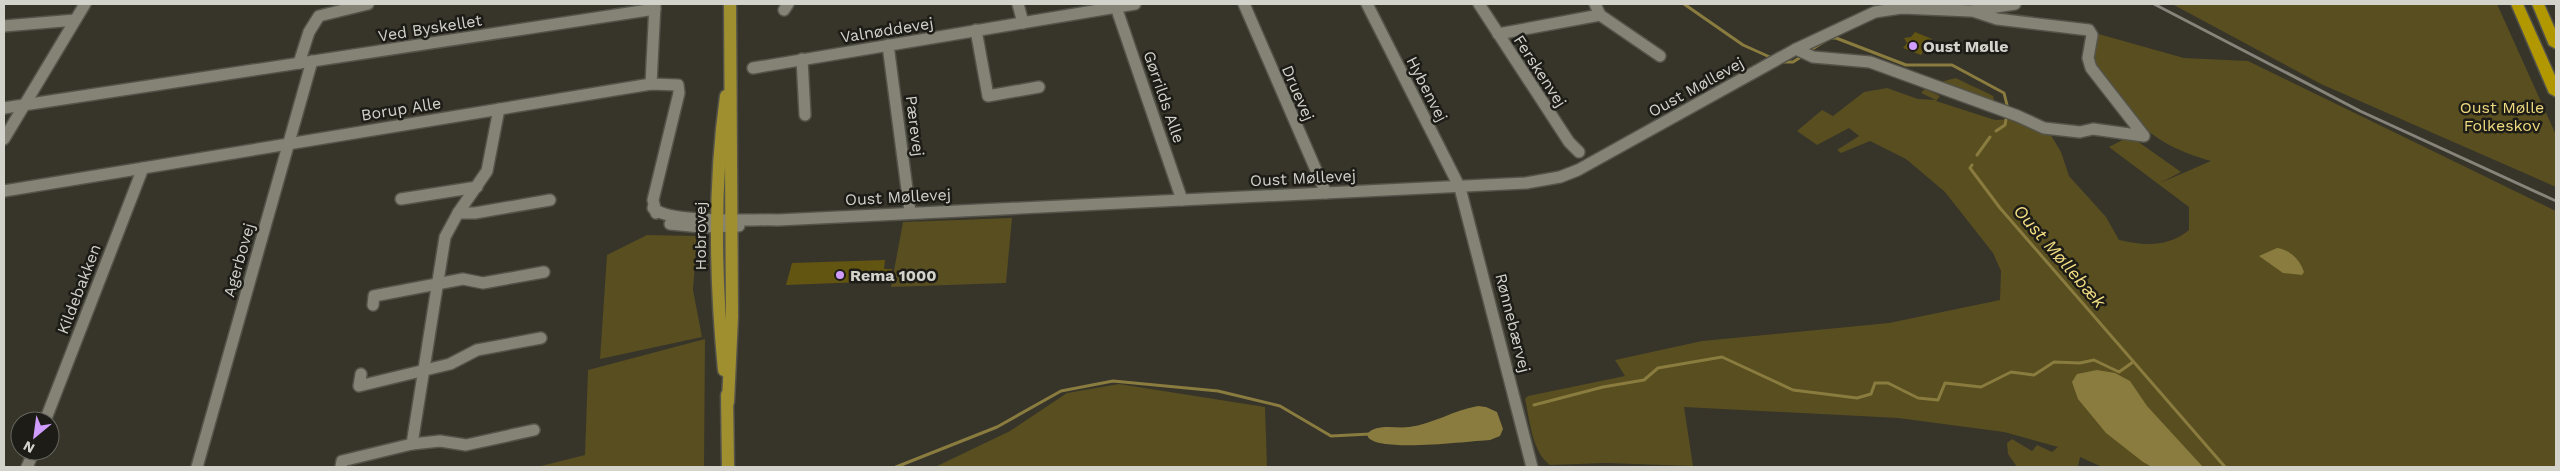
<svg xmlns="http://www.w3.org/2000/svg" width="2560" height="471" viewBox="0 0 2560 471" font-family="'Work Sans',sans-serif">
<rect width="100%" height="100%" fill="#37342a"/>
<g fill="#584e20">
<polygon points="2172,4 2497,4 2556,135 2556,187 2321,84"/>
<path d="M2095 33 2184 58 2248 61 2556 211V467H2102L2080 457 2078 467H2017L2008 454 2007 443 2012 439 2032 451 2037 445 2052 452 2058 447 2004 432 1898 418 1684 407 1693 466 1606 463 1550 465C1532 452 1530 421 1525 399L1528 396 1625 376 1615 360 1702 341 1889 323 2000 300 2001 271 1993 253 1945 192 1906 159 1870 141 1841 153 1837 150 1859 136 1849 128 1817 145 1797 131 1822 110 1833 116 1864 92 1887 88 1918 99 1936 100 1921 93 1925 89 1940 96 1936 101 1995 120 2016 119 2049 132 2061 152 2069 176 2106 217 2119 240C2144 246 2169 247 2189 230V207L2109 147 2130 136 2181 172 2160 183 2211 161C2144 142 2130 115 2091 62Z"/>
<path d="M1956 78C1969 85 1980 89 1993 96L1995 104 1936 83Z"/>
<polygon points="1012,218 1006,283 891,287 903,222"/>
<polygon points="647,235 697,236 693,290 702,337 600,359 607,255"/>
<polygon points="705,339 704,467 537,467 585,455 588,370"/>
<polygon points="1119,384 1265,407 1267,467 935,467 1010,431 1067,393"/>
</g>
<g fill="#8a7c3e">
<path d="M2277 248C2291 250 2300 260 2304 272L2302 275 2283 273 2259 256Z"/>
<polygon points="2097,370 2115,373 2130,381 2147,406 2203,467 2152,467 2143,462 2106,433 2078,399 2072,382 2077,374"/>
<path d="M1478 406 1486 407 1497 412 1503 429 1500 436 1490 440C1469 441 1379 453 1368 437L1367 434C1377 423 1396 429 1409 427 1433 424 1454 410 1478 406Z"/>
</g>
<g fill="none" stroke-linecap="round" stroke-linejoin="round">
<g stroke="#8a7c3e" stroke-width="3">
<polyline points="1684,4 1743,45 1772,58"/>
<polyline points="1809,51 1830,38 1836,38 1906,65 1952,65 2004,93 2008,109 2005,125 1996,131"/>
<polyline points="1782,62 1793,62 1804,55"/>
<polyline points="1977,155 1990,137"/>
<polyline points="1972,165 1970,168 2000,208 2225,467"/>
<polyline points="1534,405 1603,387 1644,380 1658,368 1722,357 1793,390 1857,398 1871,394 1875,383 1888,383 1918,398 1938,400 1945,383 1981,387 2011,372 2034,375 2054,362 2080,363 2094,360 2119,372 2133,362"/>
<polyline points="896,467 997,427 1061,391 1113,381 1218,391 1280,406 1331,436 1370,434"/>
</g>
</g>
<g fill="#625512">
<polygon points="1915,32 1932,39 1921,55 1903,48 1907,43 1904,38 1911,37"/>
<polygon points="885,260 884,269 892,269 889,281 786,285 792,263"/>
</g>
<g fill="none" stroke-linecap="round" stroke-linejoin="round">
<defs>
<g id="minor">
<polyline points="1018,4 1023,23"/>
<polyline points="1115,4 1182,200"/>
<polyline points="1244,4 1326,193"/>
<polyline points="1367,4 1460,188 1532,467"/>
<polyline points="1479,4 1569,142 1579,152"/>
<polyline points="784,10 788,4"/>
<polyline points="1600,15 1660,56"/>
<polyline points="4,26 75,20"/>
<polyline points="976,30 988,96 1039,87"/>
<polyline points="1498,34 1600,15 1595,4"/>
<polyline points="888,45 910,212"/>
<polyline points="1796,49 1813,57 1870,62 2018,116 2044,128 2080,132 2093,129 2144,136 2091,68 2088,58 2092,35 2089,30 1997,19 1973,11"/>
<polyline points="802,59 805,115"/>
<polyline points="299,63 309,32 319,16 368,4"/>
<polyline points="753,68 1135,4"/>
<polyline points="651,84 655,4"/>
<polyline points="4,108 655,9"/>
<polyline points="4,139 85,4"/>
<polyline points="4,191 651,84 678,85 679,93 653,200 656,213"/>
<polyline points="401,199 477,187"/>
<path d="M653 208C669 224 752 219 778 220L1526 183 1560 177 1578 170 1796 49 1875 12 1901 8 1971 11 2015 4"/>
<polyline points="458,213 475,213 550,200"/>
<polyline points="670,224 701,227 739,226"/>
<polyline points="373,305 374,296 463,279 483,283 544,272"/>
<polyline points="361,374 359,386 450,364 477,350 541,338"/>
<polyline points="45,421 143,168"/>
<polyline points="412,444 445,237 458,213 487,171 499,109"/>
<polyline points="27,467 34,451"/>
<polyline points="197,467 312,61"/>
<polyline points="341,467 342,461 412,444 440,441 466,445 534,430"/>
</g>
<g id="major">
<path d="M724 370C715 278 713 188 726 96"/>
<polyline points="727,395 728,467"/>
<polyline points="728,402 732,317 730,4"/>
</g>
<g id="highway">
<polygon points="2511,4 2523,4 2556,78 2556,97 2549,93"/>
<polygon points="2532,4 2544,4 2556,31 2556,49 2549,45"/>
</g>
</defs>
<use href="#minor" stroke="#54534a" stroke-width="14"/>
<use href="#major" stroke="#54534a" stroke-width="15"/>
<use href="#highway" stroke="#54534a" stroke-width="3"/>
<use href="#minor" stroke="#858276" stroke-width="11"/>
<use href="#major" stroke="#a08f2f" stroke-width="12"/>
<use href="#highway" fill="#b29800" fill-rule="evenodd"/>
<polyline stroke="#86847b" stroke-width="3" points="2154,4 2360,111 2556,201"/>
</g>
<g fill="#d09dff" stroke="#1d1c17" stroke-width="2">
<circle cx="1913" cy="46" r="5"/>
<circle cx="840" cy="275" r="5"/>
</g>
<g text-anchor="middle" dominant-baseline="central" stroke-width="5" stroke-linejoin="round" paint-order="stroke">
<g font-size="16" fill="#d3d2cb" stroke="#1d1c17">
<text transform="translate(430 28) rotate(-9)">Ved Byskellet</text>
<text transform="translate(887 30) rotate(-9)">Valnøddevej</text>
<text transform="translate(1540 71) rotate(57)">Ferskenvej</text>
<text transform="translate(1696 87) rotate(-29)">Oust Møllevej</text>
<text transform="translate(1427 89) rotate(63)">Hybenvej</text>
<text transform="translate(1298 93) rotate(67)">Druevej</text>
<text transform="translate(1164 97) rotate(71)">Gørrilds Alle</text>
<text transform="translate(401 109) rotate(-9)">Borup Alle</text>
<text transform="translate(915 126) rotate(83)">Pærevej</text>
<text transform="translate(1303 178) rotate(-3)">Oust Møllevej</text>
<text transform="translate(898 197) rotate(-3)">Oust Møllevej</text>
<text transform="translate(700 236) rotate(-90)">Hobrovej</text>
<text transform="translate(239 260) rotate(-74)">Agerbovej</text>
<text transform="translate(79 289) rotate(-69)">Kildebakken</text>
<text transform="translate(1513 323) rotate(76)">Rønnebærvej</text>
</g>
<g font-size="16" font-weight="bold" fill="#d3d2cb" stroke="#1d1c17" text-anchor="start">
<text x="1923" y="46">Oust Mølle</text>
<text x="850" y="275">Rema 1000</text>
</g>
<g font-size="16" fill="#efda7f" stroke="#1d1c17">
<text x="2502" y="107">Oust Mølle<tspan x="2502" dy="18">Folkeskov</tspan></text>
</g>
<g font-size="18" font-style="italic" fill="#f2dd82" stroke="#1d1c17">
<text transform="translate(2060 256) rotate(49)">Oust Møllebæk</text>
</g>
</g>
<rect width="2560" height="471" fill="none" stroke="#d3d2cb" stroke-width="10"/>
<g transform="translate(35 436) rotate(209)"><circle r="24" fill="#1d1c17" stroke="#66655f"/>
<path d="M0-4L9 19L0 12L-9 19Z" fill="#d09dff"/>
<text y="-8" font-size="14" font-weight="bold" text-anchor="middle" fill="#d3d2cb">N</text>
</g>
</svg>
